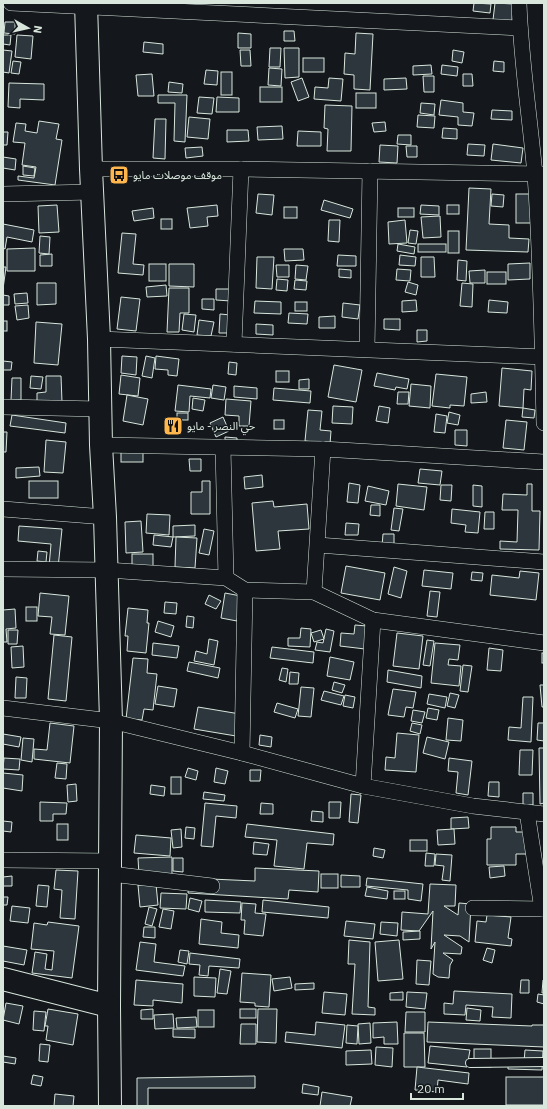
<svg xmlns="http://www.w3.org/2000/svg" width="547" height="1109" viewBox="0 0 547 1109" font-family="'IBM Plex Sans','Noto Sans Arabic',sans-serif">
<rect width="100%" height="100%" fill="#14181c"/>
<g fill="#2c363c" stroke="#d8e6dc">
<polygon points="474,3 491,4 490,13 473,11"/>
<polygon points="495,3 513,4 512,22 493,20"/>
<polygon points="5,22 15,22 15,34 4,33"/>
<polygon points="284,31 294,31 295,41 284,41"/>
<polygon points="238,33 251,34 251,48 238,48"/>
<polygon points="356,33 373,34 370,90 354,89 354,75 344,74 345,53 355,54"/>
<polygon points="3,35 11,35 10,45 3,44"/>
<polygon points="17,35 33,36 31,59 15,57"/>
<polygon points="144,42 163,44 163,54 143,52"/>
<polygon points="270,48 281,48 280,67 269,67"/>
<polygon points="284,48 299,48 299,77 285,78"/>
<polygon points="3,50 12,51 9,73 3,72"/>
<polygon points="240,50 250,50 251,66 241,66"/>
<polygon points="453,50 464,52 462,63 452,61"/>
<rect x="303" y="58" width="21" height="14"/>
<polygon points="13,61 21,62 19,74 11,73"/>
<polygon points="494,61 504,62 504,72 493,71"/>
<polygon points="431,65 432,74 413,75 413,66"/>
<polygon points="442,65 458,67 457,76 441,74"/>
<polygon points="269,68 282,69 281,86 268,85"/>
<polygon points="206,70 218,71 217,85 204,84"/>
<rect x="221" y="72" width="11" height="23"/>
<polygon points="152,74 154,96 138,96 136,75"/>
<polygon points="463,74 472,74 473,86 463,86"/>
<polygon points="423,76 434,76 434,92 424,92"/>
<polygon points="302,78 309,97 298,101 291,82"/>
<polygon points="329,78 343,79 341,101 314,99 315,87 328,88"/>
<polygon points="406,78 407,89 384,90 384,79"/>
<polygon points="169,82 183,84 182,93 168,92"/>
<polygon points="9,83 44,84 44,100 20,99 20,108 8,107"/>
<rect x="260" y="87" width="22" height="15"/>
<rect x="356" y="93" width="20" height="15"/>
<polygon points="158,95 187,95 185,142 174,141 175,103 158,103"/>
<polygon points="199,97 214,98 212,114 197,113"/>
<polygon points="217,97 239,98 239,112 216,112"/>
<polygon points="441,100 463,103 463,112 474,113 472,126 458,125 458,117 439,115"/>
<polygon points="421,103 435,104 434,115 420,113"/>
<polygon points="325,105 352,106 351,151 327,151 328,129 324,128"/>
<polygon points="492,110 512,111 512,120 491,119"/>
<polygon points="418,115 435,116 434,128 417,127"/>
<polygon points="189,117 210,119 208,139 187,137"/>
<polygon points="155,119 166,119 165,159 153,158"/>
<polygon points="39,121 59,124 56,139 62,140 55,185 18,180 18,176 34,178 36,167 22,165 25,143 13,142 16,123 26,124 25,131 37,133"/>
<polygon points="385,122 386,131 374,132 372,123"/>
<polygon points="282,126 283,139 258,140 257,127"/>
<polygon points="443,128 457,129 457,139 442,138"/>
<polygon points="227,130 248,130 249,141 227,142"/>
<polygon points="298,131 321,132 321,146 297,146"/>
<polygon points="3,132 8,132 7,145 3,145"/>
<polygon points="398,135 411,135 411,145 397,144"/>
<polygon points="468,144 485,145 484,156 467,155"/>
<polygon points="493,144 523,148 521,163 491,160"/>
<polygon points="380,145 398,146 397,163 379,162"/>
<polygon points="406,146 417,146 417,157 407,157"/>
<polygon points="202,147 203,156 186,158 185,148"/>
<polygon points="3,157 16,159 15,170 3,168"/>
<polygon points="23,166 35,168 34,176 23,175"/>
<polygon points="469,188 491,189 489,224 509,225 509,238 529,239 528,252 466,250"/>
<polygon points="258,194 274,195 272,215 256,213"/>
<polygon points="492,194 504,195 503,207 491,206"/>
<rect x="516" y="194" width="20" height="29"/>
<polygon points="324,200 353,209 350,218 321,210"/>
<polygon points="57,205 59,232 39,233 38,206"/>
<polygon points="217,205 218,216 207,217 208,226 190,228 187,208"/>
<polygon points="421,205 439,206 439,215 420,214"/>
<rect x="447" y="205" width="12" height="9"/>
<rect x="284" y="207" width="13" height="11"/>
<polygon points="153,208 154,218 134,221 132,211"/>
<rect x="398" y="208" width="16" height="9"/>
<polygon points="440,216 441,237 423,238 421,217"/>
<rect x="161" y="219" width="11" height="10"/>
<polygon points="329,220 340,220 339,242 328,241"/>
<polygon points="405,220 407,243 389,244 388,222"/>
<polygon points="3,224 34,230 32,242 7,237 5,249 3,248"/>
<polygon points="410,230 418,231 416,244 408,243"/>
<rect x="448" y="231" width="11" height="22"/>
<polygon points="122,233 136,234 133,264 144,265 143,275 118,273"/>
<polygon points="40,236 50,237 49,254 39,253"/>
<polygon points="398,244 415,247 414,254 397,251"/>
<rect x="418" y="244" width="28" height="8"/>
<polygon points="35,248 35,271 7,271 7,249"/>
<polygon points="284,249 303,249 304,260 285,261"/>
<polygon points="52,254 52,266 40,266 40,255"/>
<polygon points="338,255 356,256 356,266 337,266"/>
<polygon points="400,255 416,257 415,266 399,265"/>
<polygon points="257,257 274,257 272,289 256,288"/>
<polygon points="421,257 434,257 435,277 421,277"/>
<polygon points="458,260 467,261 466,281 457,280"/>
<polygon points="530,263 530,279 508,280 508,264"/>
<rect x="149" y="264" width="17" height="17"/>
<polygon points="169,264 194,264 194,287 169,286"/>
<polygon points="276,265 289,265 289,277 277,277"/>
<polygon points="296,265 308,266 306,280 295,279"/>
<polygon points="3,267 6,267 3,289"/>
<polygon points="339,269 351,270 351,278 339,277"/>
<polygon points="397,269 411,270 410,281 396,280"/>
<polygon points="485,270 485,283 470,283 469,271"/>
<rect x="487" y="272" width="19" height="12"/>
<polygon points="277,279 288,280 287,291 276,290"/>
<polygon points="295,280 307,281 306,290 294,289"/>
<polygon points="408,282 418,285 416,295 405,292"/>
<polygon points="37,283 56,283 56,304 37,305"/>
<polygon points="462,283 473,284 472,307 460,306"/>
<polygon points="166,285 167,296 147,297 146,287"/>
<polygon points="169,288 189,288 189,313 180,313 179,332 167,332"/>
<polygon points="216,289 231,289 231,301 216,300"/>
<polygon points="27,293 28,303 15,304 14,294"/>
<polygon points="3,295 9,296 9,305 3,305"/>
<polygon points="121,297 140,299 136,331 117,329"/>
<polygon points="202,299 214,299 214,310 202,309"/>
<polygon points="416,300 417,311 402,312 402,301"/>
<polygon points="489,300 508,302 507,313 488,312"/>
<polygon points="255,301 281,302 281,314 254,313"/>
<rect x="295" y="302" width="12" height="9"/>
<polygon points="343,303 360,305 358,319 342,317"/>
<polygon points="28,305 29,318 17,320 15,306"/>
<polygon points="289,313 308,314 307,324 288,323"/>
<polygon points="184,314 196,315 194,332 182,330"/>
<polygon points="220,314 231,315 230,333 219,333"/>
<polygon points="335,316 335,328 319,328 319,317"/>
<polygon points="384,319 400,319 400,330 384,329"/>
<polygon points="199,320 214,322 211,336 197,335"/>
<rect x="3" y="321" width="4" height="10"/>
<polygon points="36,322 62,324 58,365 34,363"/>
<polygon points="256,324 273,325 273,335 256,334"/>
<polygon points="417,330 427,330 427,341 417,342"/>
<polygon points="122,356 137,357 136,375 121,373"/>
<polygon points="146,356 155,358 152,378 142,376"/>
<polygon points="156,356 179,359 177,376 168,375 168,370 155,369"/>
<polygon points="3,361 12,362 11,370 3,370"/>
<polygon points="229,362 237,363 236,375 228,374"/>
<polygon points="334,365 362,370 356,402 328,397"/>
<polygon points="502,368 532,371 531,390 524,389 523,408 499,406"/>
<rect x="276" y="371" width="13" height="11"/>
<polygon points="377,373 409,379 407,389 396,387 395,390 374,386"/>
<polygon points="436,374 467,377 464,406 450,405 450,408 432,406"/>
<polygon points="121,375 140,378 138,396 119,394"/>
<polygon points="31,376 43,377 41,389 30,388"/>
<polygon points="46,376 61,376 62,402 37,403 37,393 46,392"/>
<polygon points="12,378 21,378 21,400 11,400"/>
<polygon points="309,379 309,389 299,389 299,380"/>
<polygon points="411,384 431,386 430,408 409,406"/>
<polygon points="178,385 211,389 210,398 190,396 189,412 175,411"/>
<polygon points="213,385 226,387 224,400 211,398"/>
<polygon points="234,386 257,388 257,399 234,397"/>
<polygon points="274,388 311,391 310,403 273,400"/>
<polygon points="398,392 409,392 408,404 397,404"/>
<polygon points="486,392 487,402 471,403 471,394"/>
<polygon points="127,395 148,399 143,425 123,421"/>
<polygon points="193,398 205,400 203,411 192,409"/>
<polygon points="226,399 251,401 249,426 239,426 239,416 225,415"/>
<polygon points="333,406 353,407 352,424 332,423"/>
<polygon points="379,406 390,408 388,423 376,421"/>
<polygon points="523,408 535,410 534,418 522,417"/>
<polygon points="308,410 322,411 320,430 331,431 330,444 305,441"/>
<polygon points="449,412 460,415 458,425 447,423"/>
<rect x="177" y="413" width="11" height="7"/>
<polygon points="436,414 447,416 445,433 434,432"/>
<polygon points="12,415 66,423 65,433 10,426"/>
<polygon points="223,417 229,431 216,437 210,423"/>
<rect x="274" y="420" width="10" height="9"/>
<polygon points="506,420 527,422 524,450 503,448"/>
<polygon points="455,430 467,430 467,446 455,445"/>
<polygon points="3,432 7,432 6,452 3,452"/>
<polygon points="225,437 237,438 237,446 225,445"/>
<polygon points="46,440 66,442 63,473 44,472"/>
<rect x="121" y="452" width="22" height="10"/>
<polygon points="189,459 201,459 201,471 190,471"/>
<polygon points="39,467 40,476 16,478 16,468"/>
<polygon points="420,469 442,471 440,485 418,483"/>
<polygon points="262,475 263,487 245,489 244,477"/>
<rect x="29" y="481" width="29" height="17"/>
<polygon points="202,481 210,481 210,514 191,514 191,492 202,492"/>
<polygon points="349,483 360,485 358,503 347,502"/>
<polygon points="398,484 427,487 424,510 396,506"/>
<polygon points="527,484 532,484 532,511 540,511 539,550 500,549 500,541 517,542 518,510 502,510 503,494 527,495"/>
<polygon points="441,485 452,485 451,501 440,500"/>
<polygon points="473,485 482,486 482,507 473,506"/>
<polygon points="368,486 389,491 386,505 365,501"/>
<polygon points="273,501 274,507 307,504 309,529 278,531 280,549 256,551 252,503"/>
<polygon points="371,505 380,505 380,516 370,515"/>
<polygon points="394,508 403,509 399,531 391,530"/>
<polygon points="452,509 480,512 478,533 465,532 466,525 451,523"/>
<polygon points="485,512 494,512 494,529 484,529"/>
<polygon points="147,514 170,515 169,535 146,533"/>
<polygon points="141,521 143,552 126,553 125,522"/>
<polygon points="346,523 359,524 358,535 345,535"/>
<polygon points="195,525 195,536 173,537 173,526"/>
<polygon points="19,526 62,529 58,568 49,567 51,544 18,541"/>
<polygon points="204,529 214,531 209,555 199,553"/>
<polygon points="383,534 394,534 394,546 382,546"/>
<polygon points="154,535 173,537 171,547 153,545"/>
<polygon points="176,537 197,538 195,568 175,567"/>
<polygon points="38,551 47,552 46,562 37,561"/>
<rect x="132" y="554" width="21" height="12"/>
<polygon points="346,566 385,573 380,600 341,593"/>
<polygon points="394,567 407,571 401,598 388,594"/>
<polygon points="424,570 453,573 451,589 422,586"/>
<polygon points="520,571 539,573 536,600 490,595 492,575 519,578"/>
<polygon points="472,572 483,573 482,581 471,580"/>
<polygon points="430,591 440,592 437,617 427,616"/>
<polygon points="40,593 69,596 65,635 50,634 52,617 38,616"/>
<polygon points="225,593 241,596 237,621 221,618"/>
<polygon points="209,595 221,601 216,609 205,604"/>
<polygon points="165,602 177,603 176,614 164,613"/>
<rect x="26" y="607" width="11" height="14"/>
<polygon points="128,608 148,610 147,623 149,623 146,653 127,651 128,636 125,636"/>
<polygon points="15,609 16,628 6,629 7,642 3,642 3,610"/>
<polygon points="187,616 194,617 193,628 186,627"/>
<polygon points="158,621 174,626 171,637 155,632"/>
<polygon points="355,625 367,626 365,649 340,646 341,633 354,634"/>
<polygon points="301,628 311,629 310,647 288,646 288,638 300,638"/>
<polygon points="326,629 334,631 330,652 315,650 317,642 323,643"/>
<polygon points="8,630 18,630 17,644 8,644"/>
<polygon points="321,630 324,639 314,642 311,633"/>
<polygon points="397,633 423,636 419,669 393,666"/>
<polygon points="54,635 72,637 66,701 48,699"/>
<polygon points="209,639 218,641 214,665 194,661 196,651 207,654"/>
<polygon points="427,640 434,641 430,666 423,665"/>
<polygon points="153,643 179,646 177,658 152,655"/>
<polygon points="435,643 460,645 458,660 449,659 448,665 461,666 459,686 431,683"/>
<polygon points="23,646 24,667 12,668 11,647"/>
<polygon points="272,647 314,652 313,663 270,658"/>
<polygon points="489,648 503,650 501,671 487,670"/>
<rect x="542" y="653" width="2" height="10"/>
<polygon points="330,657 354,662 350,680 327,676"/>
<polygon points="133,658 148,659 147,673 157,674 153,710 144,709 142,720 126,719"/>
<polygon points="189,662 220,668 218,678 187,671"/>
<polygon points="463,665 472,666 468,692 460,691"/>
<polygon points="282,668 288,669 286,682 279,680"/>
<polygon points="388,670 422,676 421,688 387,682"/>
<polygon points="290,672 299,673 298,684 289,684"/>
<polygon points="16,677 27,678 26,698 15,698"/>
<polygon points="334,682 345,685 342,693 332,690"/>
<polygon points="540,685 544,685 544,707 542,707"/>
<polygon points="158,686 177,689 174,707 155,704"/>
<polygon points="301,687 314,688 311,717 298,716"/>
<polygon points="393,689 416,692 413,708 406,707 404,717 388,715"/>
<polygon points="324,691 344,696 341,705 321,700"/>
<polygon points="450,693 459,695 455,708 447,706"/>
<polygon points="429,694 447,697 445,708 427,704"/>
<polygon points="345,695 355,697 353,708 343,706"/>
<polygon points="523,697 533,697 531,742 508,740 509,727 521,728"/>
<polygon points="277,703 298,709 295,718 274,712"/>
<polygon points="198,707 240,714 236,736 194,729"/>
<polygon points="428,708 439,710 437,720 426,718"/>
<polygon points="413,710 425,712 422,723 411,721"/>
<polygon points="448,718 463,720 461,741 446,740"/>
<polygon points="50,723 74,726 70,763 34,759 34,749 47,750"/>
<polygon points="412,723 422,725 420,734 410,731"/>
<polygon points="538,723 544,723 544,741 537,740"/>
<polygon points="397,733 419,735 416,772 385,770 386,757 395,758"/>
<polygon points="3,734 21,737 19,747 3,744"/>
<polygon points="260,735 272,737 271,747 259,745"/>
<polygon points="427,737 449,742 445,759 423,753"/>
<polygon points="23,738 34,739 32,762 21,760"/>
<polygon points="539,748 544,748 544,803 540,804"/>
<polygon points="520,750 533,750 532,775 519,775"/>
<polygon points="4,758 20,759 19,770 3,769"/>
<polygon points="449,758 472,761 468,795 456,793 458,772 448,771"/>
<polygon points="57,763 67,764 66,779 55,778"/>
<polygon points="188,768 198,771 196,780 185,777"/>
<polygon points="216,768 228,771 225,784 214,782"/>
<polygon points="250,770 261,770 260,781 250,781"/>
<polygon points="3,773 23,775 22,791 3,788"/>
<rect x="171" y="777" width="10" height="17"/>
<polygon points="489,782 499,782 499,797 488,796"/>
<polygon points="76,784 77,801 68,802 67,785"/>
<polygon points="151,785 165,787 164,796 150,794"/>
<polygon points="204,792 225,795 224,801 203,799"/>
<polygon points="523,793 533,793 533,805 523,806"/>
<polygon points="351,794 361,795 358,823 349,822"/>
<polygon points="40,802 67,803 66,814 53,814 53,821 40,821"/>
<polygon points="329,802 341,802 340,818 329,818"/>
<polygon points="205,803 237,806 236,818 216,816 213,847 201,846"/>
<polygon points="261,803 273,804 273,814 260,814"/>
<polygon points="312,811 323,812 323,822 311,821"/>
<polygon points="468,817 469,828 451,829 451,818"/>
<polygon points="3,821 12,822 11,832 3,831"/>
<rect x="57" y="824" width="11" height="16"/>
<polygon points="247,824 334,834 333,845 307,843 304,869 274,866 277,840 245,837"/>
<polygon points="186,827 195,828 194,839 185,838"/>
<polygon points="491,827 516,827 516,832 529,832 528,854 516,854 516,865 487,865 487,839 491,839"/>
<polygon points="181,829 182,847 173,848 171,830"/>
<polygon points="454,829 455,844 438,845 437,830"/>
<polygon points="136,835 171,838 170,856 134,853"/>
<rect x="410" y="840" width="17" height="11"/>
<polygon points="254,842 269,844 267,855 253,854"/>
<polygon points="374,848 385,850 383,858 373,856"/>
<polygon points="426,853 435,854 434,866 425,866"/>
<polygon points="436,854 452,855 450,881 442,880 444,866 435,865"/>
<polygon points="172,857 172,874 139,875 138,858"/>
<polygon points="173,858 183,858 183,872 173,871"/>
<polygon points="504,866 505,876 490,878 489,867"/>
<polygon points="255,868 319,871 318,892 289,890 288,899 188,893 189,878 255,881"/>
<polygon points="56,870 78,871 75,919 60,918 62,890 54,889"/>
<rect x="321" y="874" width="17" height="14"/>
<polygon points="341,875 360,876 360,887 341,887"/>
<polygon points="12,876 12,886 3,886 3,877"/>
<polygon points="367,878 423,884 421,901 408,899 408,890 366,886"/>
<polygon points="156,884 158,905 140,907 138,885"/>
<polygon points="430,884 456,885 455,906 444,906 458,915 459,903 471,904 469,942 460,936 444,935 462,947 461,954 443,953 453,960 450,965 449,978 438,977 433,974 435,942 431,949 433,911 419,931 401,930 402,912 428,914"/>
<polygon points="38,885 49,886 47,907 36,906"/>
<polygon points="367,887 388,891 387,899 365,896"/>
<rect x="394" y="891" width="11" height="8"/>
<polygon points="161,893 187,894 186,909 160,908"/>
<polygon points="3,897 8,897 7,905 3,905"/>
<polygon points="190,898 202,901 199,912 188,909"/>
<polygon points="205,900 241,902 240,913 205,912"/>
<polygon points="263,900 329,907 328,918 262,912"/>
<polygon points="242,903 256,904 255,913 266,914 263,936 244,934 245,920 241,920"/>
<polygon points="12,906 30,908 28,923 10,921"/>
<polygon points="149,907 157,909 152,926 145,924"/>
<polygon points="163,909 174,911 171,929 159,927"/>
<polygon points="487,915 511,917 508,938 512,939 511,946 475,942 477,921 486,922"/>
<polygon points="201,919 222,922 221,933 239,935 238,948 199,944"/>
<polygon points="346,921 375,924 373,939 344,936"/>
<polygon points="48,922 79,926 72,978 32,973 35,952 47,954 45,969 52,970 54,951 31,949 34,923 47,925"/>
<polygon points="381,922 398,923 397,936 380,934"/>
<polygon points="144,927 155,927 155,938 143,937"/>
<polygon points="420,931 420,939 403,940 403,932"/>
<polygon points="349,940 370,942 368,1007 375,1008 375,1015 352,1014 355,964 348,964"/>
<polygon points="399,940 403,979 378,981 375,942"/>
<polygon points="140,942 156,944 154,962 185,966 183,976 136,970"/>
<polygon points="3,946 27,950 24,965 3,961"/>
<polygon points="487,948 495,950 492,963 483,960"/>
<polygon points="180,950 189,951 187,964 178,962"/>
<polygon points="190,953 240,959 239,968 209,966 208,976 199,975 200,965 189,964"/>
<polygon points="417,960 431,961 429,985 416,984"/>
<polygon points="220,969 231,971 227,994 217,993"/>
<polygon points="242,973 271,975 269,1007 255,1006 255,1003 240,1002"/>
<polygon points="194,977 216,978 215,997 194,996"/>
<polygon points="290,977 292,988 274,991 272,979"/>
<polygon points="136,980 183,984 182,1003 153,1000 153,1006 134,1005"/>
<polygon points="521,980 529,980 529,993 520,993"/>
<polygon points="543,980 544,980 544,993 542,993"/>
<polygon points="314,983 314,989 295,990 295,984"/>
<polygon points="454,991 512,994 511,1018 492,1017 493,1007 466,1005 465,1015 444,1014 444,1003 453,1004"/>
<polygon points="324,992 347,994 345,1015 322,1013"/>
<polygon points="403,992 403,1000 390,1000 390,993"/>
<polygon points="407,992 427,993 425,1009 406,1007"/>
<polygon points="538,994 544,995 544,1004 537,1002"/>
<polygon points="6,1003 23,1006 19,1024 3,1020"/>
<polygon points="467,1008 481,1010 480,1021 466,1020"/>
<polygon points="48,1009 78,1014 73,1045 46,1040 48,1026 45,1026"/>
<polygon points="153,1009 153,1019 141,1019 141,1010"/>
<rect x="240" y="1009" width="16" height="9"/>
<polygon points="258,1009 277,1009 276,1043 257,1042"/>
<rect x="198" y="1010" width="16" height="17"/>
<polygon points="34,1011 46,1012 44,1031 33,1030"/>
<polygon points="406,1012 425,1012 425,1032 405,1032"/>
<polygon points="173,1014 174,1028 155,1029 154,1015"/>
<polygon points="196,1017 197,1027 177,1028 176,1018"/>
<polygon points="316,1022 345,1025 342,1048 285,1042 286,1032 315,1035"/>
<polygon points="397,1022 398,1044 384,1044 384,1037 373,1038 373,1023"/>
<polygon points="428,1022 532,1026 532,1025 544,1025 544,1047 427,1042"/>
<polygon points="370,1023 371,1043 359,1044 358,1024"/>
<polygon points="241,1024 256,1024 256,1044 240,1044"/>
<polygon points="347,1025 358,1026 357,1044 346,1043"/>
<polygon points="173,1029 195,1029 195,1038 173,1037"/>
<polygon points="404,1033 424,1033 425,1067 404,1067"/>
<polygon points="40,1044 50,1045 48,1062 39,1061"/>
<polygon points="430,1046 470,1050 467,1067 428,1063"/>
<polygon points="376,1047 393,1048 392,1067 375,1065"/>
<rect x="474" y="1049" width="17" height="18"/>
<polygon points="371,1050 372,1064 346,1065 346,1051"/>
<polygon points="525,1050 543,1051 542,1070 508,1069 508,1062 524,1062"/>
<polygon points="3,1056 16,1058 15,1064 3,1062"/>
<polygon points="417,1067 469,1073 468,1084 438,1080 437,1092 415,1090"/>
<polygon points="33,1075 43,1077 41,1086 31,1084"/>
<polygon points="255,1076 255,1088 148,1088 148,1106 137,1106 137,1078"/>
<rect x="506" y="1077" width="38" height="28"/>
<polygon points="303,1084 319,1087 318,1095 302,1093"/>
<polygon points="322,1092 352,1097 350,1106 320,1106"/>
<polygon points="55,1094 74,1096 73,1106 54,1106"/>
</g>
<g fill="none" stroke-linecap="round" stroke-linejoin="round">
<defs>
<polyline id="lane" points="470,1063 544,1062"/>
<g id="street">
<polyline points="11,3 520,28"/>
<path d="M519 3C521 61 530 118 535 175 541 258 542 341 544 423"/>
<polyline points="91,169 241,169 544,174"/>
<polyline points="3,194 93,192"/>
<polyline points="99,339 544,357"/>
<polyline points="234,344 241,169"/>
<polyline points="367,349 370,171"/>
<polyline points="3,407 100,409"/>
<polyline points="101,445 323,449 544,462"/>
<polyline points="223,447 226,578"/>
<polyline points="3,509 105,517"/>
<polyline points="318,545 544,562"/>
<polyline points="3,569 107,570 226,578 245,590 314,592 373,620 544,643"/>
<polyline points="314,592 323,449"/>
<polyline points="3,708 111,721 242,753 363,786 473,806 544,814"/>
<polyline points="242,753 245,590"/>
<polyline points="363,786 373,620"/>
<polyline points="527,812 542,909"/>
<polyline points="3,860 110,861"/>
<polyline points="111,874 212,886"/>
<polyline points="473,908 544,909"/>
</g>
<g id="secondary">
<polyline points="86,3 91,169 99,339 101,445 105,517 111,721 109,1006 110,1106"/>
<polyline points="3,979 109,1006"/>
</g>
</defs>
<use href="#lane" stroke="#d8e6dc" stroke-width="10"/>
<use href="#street" stroke="#d8e6dc" stroke-width="16"/>
<use href="#secondary" stroke="#d8e6dc" stroke-width="24"/>
<use href="#lane" stroke="#14181c" stroke-width="8"/>
<use href="#street" stroke="#14181c" stroke-width="15"/>
<use href="#secondary" stroke="#14181c" stroke-width="22"/>
</g>
<defs>
<symbol id="bus-square" viewBox="-11 -11 22 22"><rect x="-9" y="-9" width="18" height="18" rx="4" fill="#ffb74d" stroke="#14181c"/><path d="M-5-6H5V4H4V6H2V4H-2V6H-4V4H-5ZM-3.5-4V0h7V-4ZM-3.5 1.2v1.5H-2V1.2ZM2 1.2v1.5H3.5V1.2Z" fill="#111"/></symbol>
<symbol id="restaurant-square" viewBox="-11 -11 22 22"><rect x="-9" y="-9" width="18" height="18" rx="4" fill="#ffb74d" stroke="#14181c"/><path d="M-5-6h1v4h1v-4h1v4h1v-4h1v5L-1.5 .5V6h-2V.5L-5-1ZM5-6V6H3V1.5H1.5Q1.5-4 5-6Z" fill="#111"/></symbol>
</defs>
<g fill-rule="evenodd">
<use href="#bus-square" x="108" y="164" width="22" height="22"/>
<use href="#restaurant-square" x="162" y="415" width="22" height="22"/>
</g>
<g text-anchor="middle" dominant-baseline="central" stroke-width="3" stroke-linejoin="round" paint-order="stroke">
<g font-size="11" fill="#d8e6dc" stroke="#14181c" text-anchor="start">
<text x="133" y="175">موقف موصلات مايو</text>
<text x="187" y="426">حي النصر - مايو</text>
</g>
</g>
<rect width="547" height="1109" fill="none" stroke="#d8e6dc" stroke-width="8"/>
<g transform="translate(28 28) rotate(98)" stroke="#14181c" stroke-width="3" paint-order="stroke">
<path d="M0-3L7 15L0 10L-7 15Z" fill="#d8e6dc"/>
<text y="-6" font-size="11" font-weight="bold" text-anchor="middle" fill="#d8e6dc">N</text>
</g>
<path d="M411 1093v6h52v-6" fill="none" stroke="#d8e6dc" stroke-width="2"/>
<text x="417" y="1093" font-size="12" fill="#d8e6dc" stroke="#14181c" stroke-width="3" paint-order="stroke">20 m</text>
</svg>
